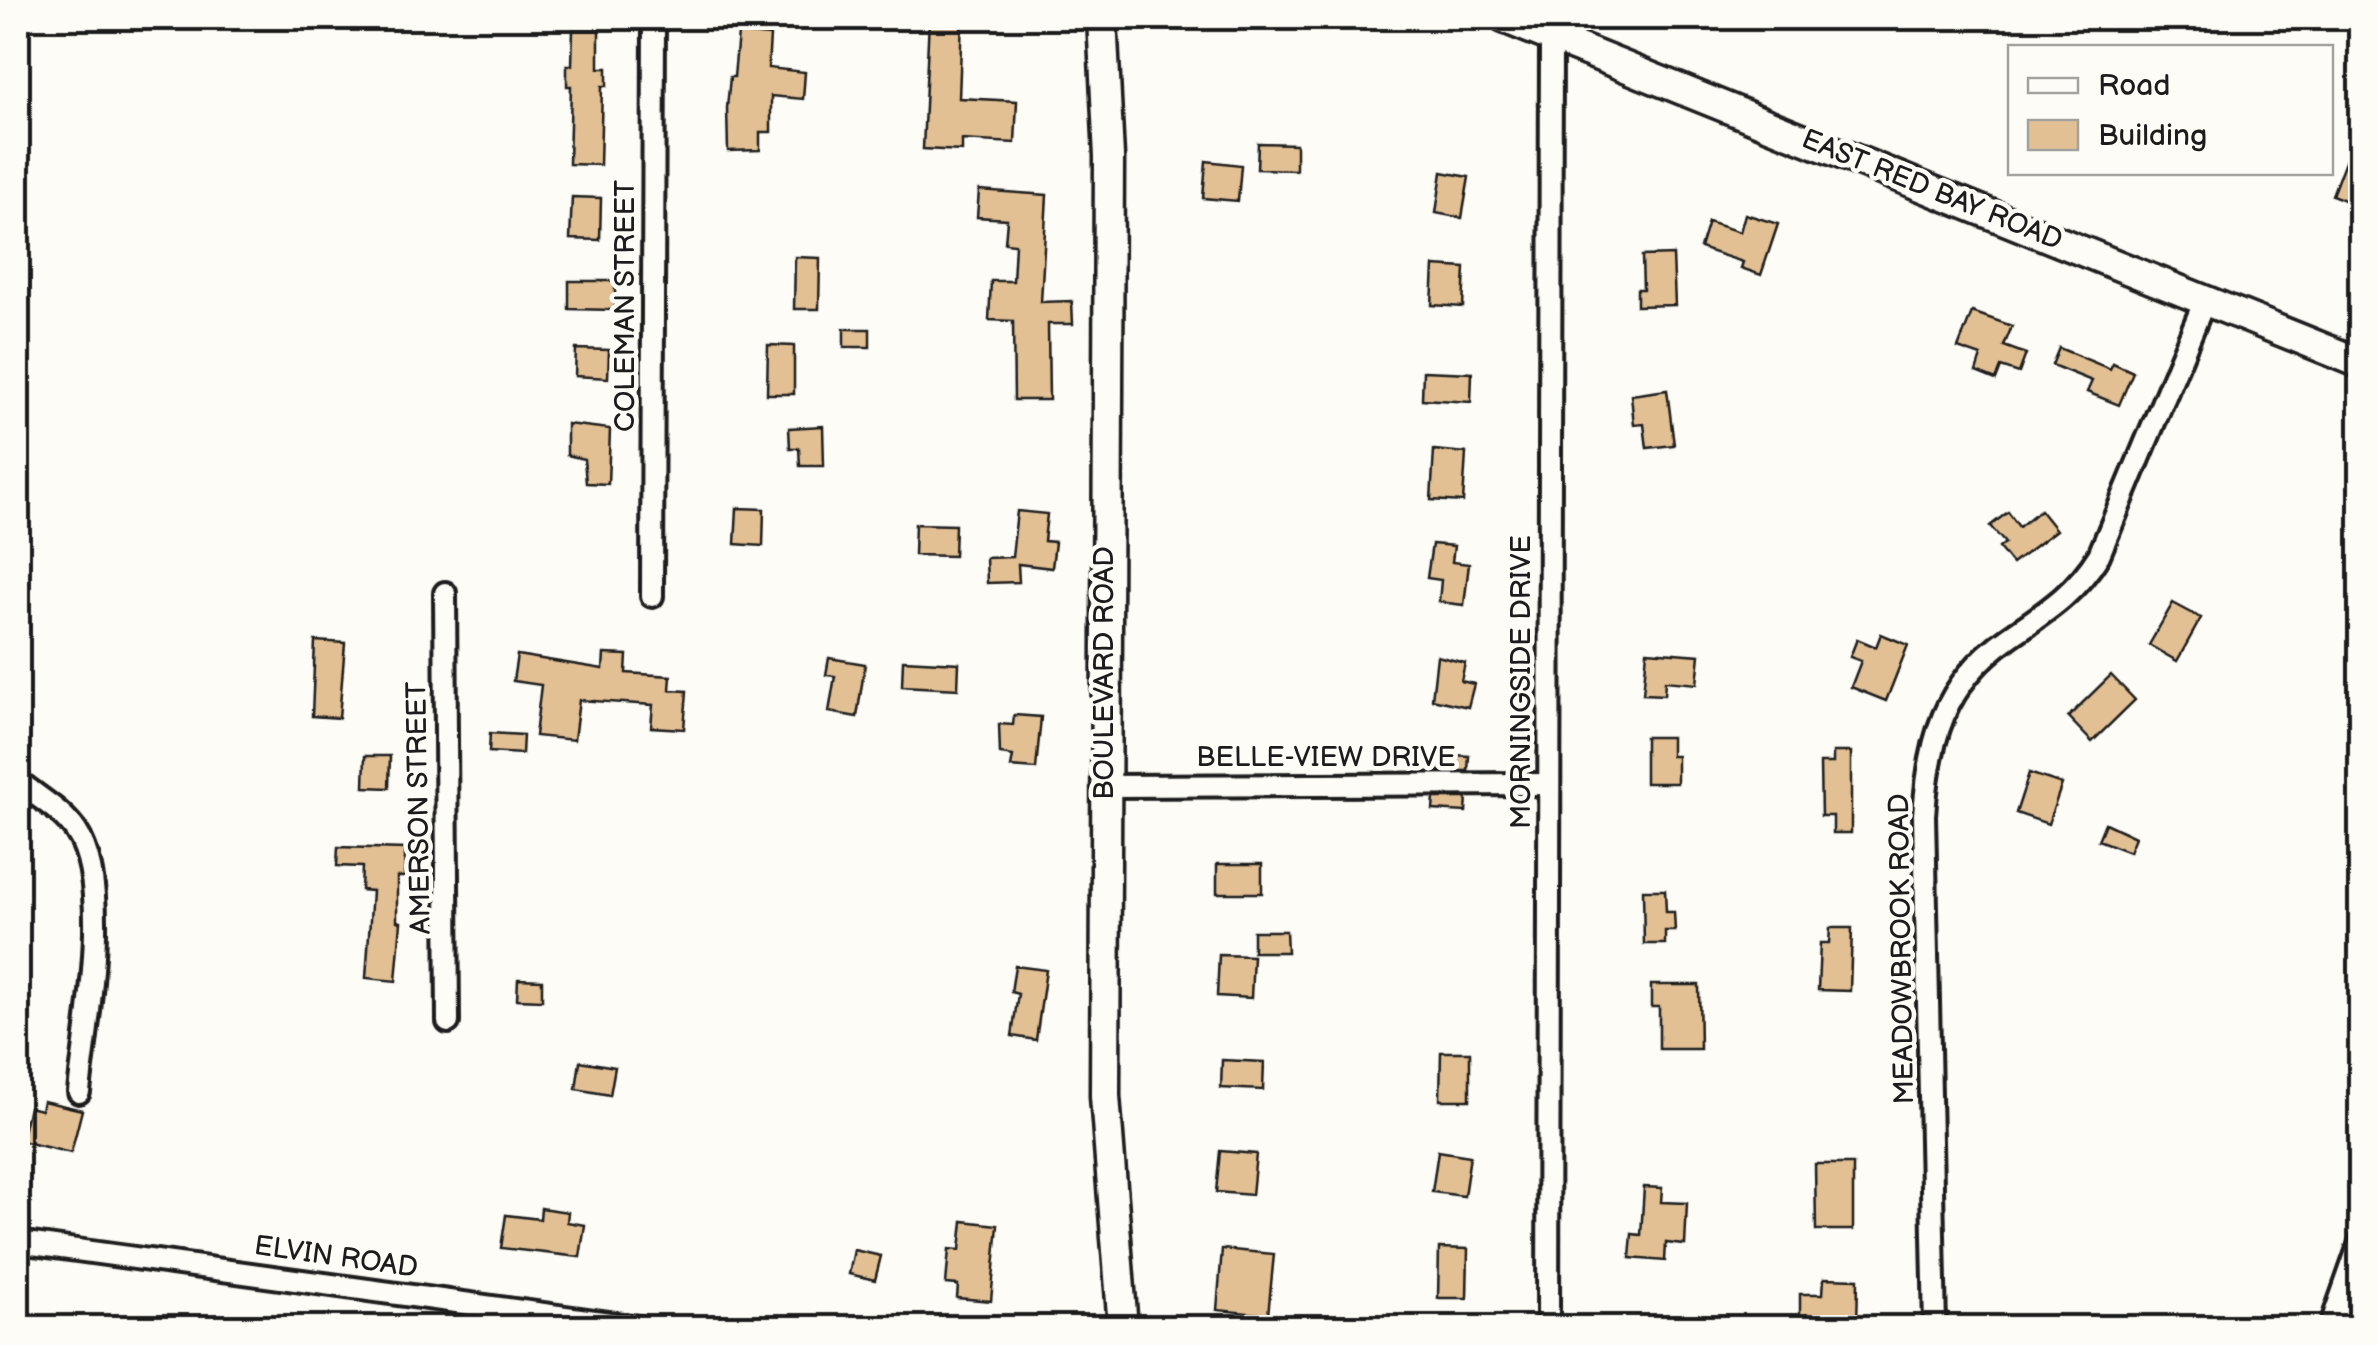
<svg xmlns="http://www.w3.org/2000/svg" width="2378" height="1345" viewBox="0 0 2378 1345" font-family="'Balsamiq Sans',sans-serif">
<rect width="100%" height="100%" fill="#fdfcf7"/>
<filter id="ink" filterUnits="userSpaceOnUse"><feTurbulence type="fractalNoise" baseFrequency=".01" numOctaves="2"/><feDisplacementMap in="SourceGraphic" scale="20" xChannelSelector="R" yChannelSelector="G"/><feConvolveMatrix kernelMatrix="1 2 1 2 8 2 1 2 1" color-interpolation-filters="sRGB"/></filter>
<g filter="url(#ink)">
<g fill="#e3c094" stroke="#1c1c1c" stroke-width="2.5">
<polygon points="929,18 962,18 959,98 1017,101 1015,143 962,140 962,151 923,149"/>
<polygon points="573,30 599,30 599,68 607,68 607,86 602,86 600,165 569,164 571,86 567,86 567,65 572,65"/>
<polygon points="738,33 770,36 768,68 805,72 803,99 771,96 771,132 760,132 760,150 728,151 727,108 730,77 734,77"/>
<polygon points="2359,124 2360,124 2360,206 2332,195"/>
<polygon points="1258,143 1296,144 1296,170 1257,169"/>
<polygon points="1206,161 1241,165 1238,201 1203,198"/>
<polygon points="1442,172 1469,177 1462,218 1436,213"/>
<polygon points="979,190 1047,195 1041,302 1072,301 1073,324 1048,324 1049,400 1014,400 1013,321 989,320 991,281 1013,281 1015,244 1005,243 1007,219 977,217"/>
<polygon points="572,197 601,198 600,240 570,239"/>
<polygon points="1745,214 1778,224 1761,275 1741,268 1743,262 1700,248 1708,222 1740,232"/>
<polygon points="1673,255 1675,305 1637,306 1637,289 1643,289 1642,256"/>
<polygon points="795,257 820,258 819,309 794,309"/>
<polygon points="1434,266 1465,268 1463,307 1432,305"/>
<polygon points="569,281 615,281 615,310 569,309"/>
<polygon points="1972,312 2012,326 2004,346 2026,354 2019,373 2001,367 1996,380 1976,372 1981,356 1958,348"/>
<rect x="844" y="329" width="26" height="18"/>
<polygon points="768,345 794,346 794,394 767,394"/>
<polygon points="2059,348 2110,369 2113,363 2133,372 2119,405 2087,392 2092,381 2052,365"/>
<polygon points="576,349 609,350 608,378 575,376"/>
<polygon points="1423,371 1472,373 1471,402 1422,399"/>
<polygon points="1667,390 1674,445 1647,448 1644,424 1634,425 1631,395"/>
<polygon points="567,424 610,429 608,484 586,483 584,459 567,455"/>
<polygon points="823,426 824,466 800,466 799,448 790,448 789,428"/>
<polygon points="1434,450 1466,453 1463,502 1431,500"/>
<polygon points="737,508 764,509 763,546 735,544"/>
<polygon points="2040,510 2056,530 2012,564 1999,548 2005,543 1990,526 2008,512 2019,527"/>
<polygon points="1017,511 1047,514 1044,541 1055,542 1052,568 1018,564 1019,582 987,583 986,558 1012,557"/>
<polygon points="915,524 955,525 954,556 914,555"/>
<polygon points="1432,544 1454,546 1452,562 1469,564 1464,605 1439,602 1441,580 1427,578"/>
<polygon points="2173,603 2201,618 2177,661 2149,645"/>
<polygon points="1881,634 1908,645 1886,701 1851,687 1861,661 1850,657 1857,639 1876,647"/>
<polygon points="315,641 345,643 339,718 312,716"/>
<polygon points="1647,651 1700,655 1697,684 1665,681 1664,695 1643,694"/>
<polygon points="604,654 627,655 626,673 671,676 670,690 687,691 684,729 651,727 653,705 579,700 574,740 535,736 541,685 513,681 517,655 603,669"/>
<polygon points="1437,656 1465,663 1461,681 1474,684 1468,707 1432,699"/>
<polygon points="829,658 865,664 857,717 829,712 835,676 826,675"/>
<polygon points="903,660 959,663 958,689 902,686"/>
<polygon points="2111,675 2135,700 2092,742 2068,717"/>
<polygon points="1014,715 1041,717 1036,769 1011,767 1013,756 1000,754 999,724 1013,725"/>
<polygon points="490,733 523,735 522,754 489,752"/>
<polygon points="1645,737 1671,737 1671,756 1677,756 1677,783 1645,783"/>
<polygon points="1833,752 1851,752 1851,833 1833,833 1833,816 1821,816 1820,763 1833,763"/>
<polygon points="1436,754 1469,756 1468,771 1435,771"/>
<polygon points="365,756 390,756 389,788 364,787"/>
<polygon points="2029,773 2062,784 2048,824 2016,813"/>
<polygon points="1434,798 1467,798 1466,812 1433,810"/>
<polygon points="2105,823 2135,837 2129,852 2098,840"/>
<polygon points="338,847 405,849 404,877 397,877 397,921 401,922 396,981 366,978 372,891 361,890 362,867 337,866"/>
<rect x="1217" y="864" width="45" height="29"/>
<polygon points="1643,890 1665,890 1666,912 1674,912 1675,931 1665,931 1665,944 1644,944"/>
<polygon points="1830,928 1852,928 1850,991 1818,990 1820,943 1829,943"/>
<polygon points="1253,931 1286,931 1287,952 1253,952"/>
<polygon points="1219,955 1253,956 1251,998 1217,996"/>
<polygon points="1015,966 1046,970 1036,1040 1012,1036 1018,994 1011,992"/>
<polygon points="518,979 542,980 542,1000 517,999"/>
<polygon points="1651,985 1699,985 1700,1049 1659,1049 1659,1007 1651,1007"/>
<polygon points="1441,1052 1470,1052 1470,1100 1440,1100"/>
<polygon points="1222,1060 1264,1062 1263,1090 1221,1088"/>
<polygon points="580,1061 615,1067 610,1095 576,1089"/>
<polygon points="43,1101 82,1110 71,1153 21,1141 29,1107 41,1110"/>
<polygon points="1220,1151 1256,1154 1252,1195 1216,1192"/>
<polygon points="1438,1151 1470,1156 1464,1196 1432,1192"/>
<polygon points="1815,1164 1853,1164 1853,1230 1816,1230"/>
<polygon points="1644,1187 1662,1188 1661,1202 1687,1203 1685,1245 1666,1243 1665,1261 1630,1258 1632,1234 1641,1235"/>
<polygon points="541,1208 568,1212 567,1222 585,1225 580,1257 501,1248 506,1215 540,1219"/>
<polygon points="963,1221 998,1225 991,1301 957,1298 958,1285 946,1284 949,1249 960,1250"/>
<polygon points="1439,1248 1468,1249 1467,1298 1438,1298"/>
<polygon points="1222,1249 1274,1254 1268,1315 1217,1310"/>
<polygon points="854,1250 881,1256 875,1280 849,1274"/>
<polygon points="1824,1278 1858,1279 1857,1328 1800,1328 1800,1294 1823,1294"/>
</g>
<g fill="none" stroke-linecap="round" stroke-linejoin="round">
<defs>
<g id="street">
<polyline points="445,593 448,1022"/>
<polyline points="652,596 654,18"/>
<path d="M18 781C37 797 62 810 76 831 113 886 86 1026 79 1092"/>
<polyline points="1104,786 1549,784"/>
<polyline points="18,1242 646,1328"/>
<polyline points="1548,1328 1551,36"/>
<path d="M1935 1328 1924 815C1929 741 1943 684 2008 638 2045 612 2074 595 2099 555L2205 300"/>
<polyline points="2330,1328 2360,1243"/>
</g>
<g id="secondary">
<polyline points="1102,18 1109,157 1105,1096 1123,1328"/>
<polyline points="1504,18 2360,363"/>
</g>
</defs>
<use href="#street" stroke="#1c1c1c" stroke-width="28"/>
<use href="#secondary" stroke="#1c1c1c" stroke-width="35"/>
<use href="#street" stroke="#fdfcf7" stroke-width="20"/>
<use href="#secondary" stroke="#fdfcf7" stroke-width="28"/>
</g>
</g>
<g text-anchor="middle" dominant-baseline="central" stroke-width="9" stroke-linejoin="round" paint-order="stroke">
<g font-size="28" fill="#1c1c1c" stroke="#fdfcf7">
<text transform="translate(1932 190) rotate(22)">EAST RED BAY ROAD</text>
<text transform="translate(625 306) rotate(-90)">COLEMAN STREET</text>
<text transform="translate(1104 673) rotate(-90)">BOULEVARD ROAD</text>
<text transform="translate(1521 682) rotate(-90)">MORNINGSIDE DRIVE</text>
<text x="1326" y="757">BELLE-VIEW DRIVE</text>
<text transform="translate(419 808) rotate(-91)">AMERSON STREET</text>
<text transform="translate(1902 949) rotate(-91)">MEADOWBROOK ROAD</text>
<text transform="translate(336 1257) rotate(8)">ELVIN ROAD</text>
</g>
</g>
<rect width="2378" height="1345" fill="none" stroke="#fdfcf7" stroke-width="60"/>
<rect x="30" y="30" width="2318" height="1285" fill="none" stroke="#1c1c1c" stroke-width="4" filter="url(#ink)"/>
<rect x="2008" y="45" width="325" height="130" fill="#fdfcf7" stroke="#a3a29f" stroke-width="2.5"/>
<rect x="2028" y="78" width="50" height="15" fill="#fdfcf7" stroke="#a3a29f" stroke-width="2.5"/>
<text x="2098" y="95" font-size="30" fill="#1c1c1c">Road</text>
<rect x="2028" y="120" width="50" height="30" fill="#e3c094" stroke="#a3a29f" stroke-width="2.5"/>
<text x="2098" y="145" font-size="30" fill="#1c1c1c">Building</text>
</svg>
